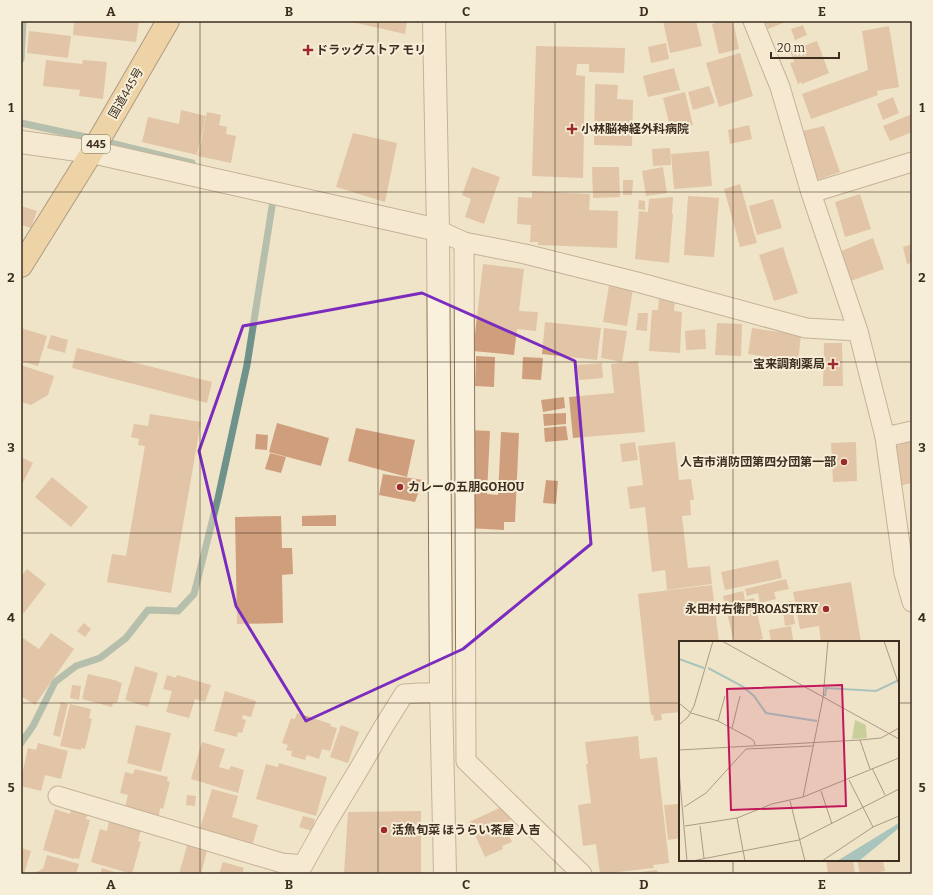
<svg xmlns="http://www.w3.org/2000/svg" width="933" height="895" viewBox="0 0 933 895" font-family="Bitter,'Noto Sans JP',serif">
<rect width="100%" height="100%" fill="#f0e4c8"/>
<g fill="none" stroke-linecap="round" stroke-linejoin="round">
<g stroke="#6f938a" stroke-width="7">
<polyline points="21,59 23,21"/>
<polyline points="21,123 86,137 192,163"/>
<polyline points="21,743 33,726 55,682 76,666 100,658 126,638 148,610 178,611 194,594 218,498 247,365 274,194"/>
</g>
</g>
<g fill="#cf9f7d">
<polygon points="74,21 139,21 136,42 73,35"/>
<polygon points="352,21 407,21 405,34 352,22"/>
<polygon points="663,21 696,21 702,46 670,53"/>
<polygon points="724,21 733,21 739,49 719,54 712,24"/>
<polygon points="765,21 788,21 768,29"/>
<polygon points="803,25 807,35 795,40 791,29"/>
<polygon points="889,26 899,87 877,91 878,95 811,119 802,94 868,70 862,31"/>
<polygon points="29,31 71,36 68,58 27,53"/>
<polygon points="817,41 829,73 802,84 801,82 798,84 790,63 794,62 790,51"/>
<polygon points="666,43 669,59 651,63 648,47"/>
<polygon points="536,46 625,48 624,73 589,72 589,64 577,64 576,75 585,76 583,178 532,176"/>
<polygon points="740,53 753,96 719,107 706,63"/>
<polygon points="46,60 82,64 83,60 107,62 103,99 79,96 80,90 43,86"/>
<polygon points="674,68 680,90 648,97 643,76"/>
<polygon points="595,84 618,85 617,99 633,100 632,146 594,145"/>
<polygon points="709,86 715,103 693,110 688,92"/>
<polygon points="685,92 693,125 671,131 663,98"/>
<polygon points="893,97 899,113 883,120 877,104"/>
<polygon points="181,110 206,116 197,155 142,142 148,117 179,124"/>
<polygon points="207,112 221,115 219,125 227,127 226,134 236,136 231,163 198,156"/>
<polygon points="912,114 912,132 890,141 883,126"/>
<polygon points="749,125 752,139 730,144 728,130"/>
<polygon points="824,126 840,172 817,180 803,131"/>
<polygon points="353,133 397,143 385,202 336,187"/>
<polygon points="670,148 671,165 653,166 652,149"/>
<polygon points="709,151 712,186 674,189 671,154"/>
<polygon points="472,167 500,177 484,224 465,217 471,199 462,195"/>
<polygon points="592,167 619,167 620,197 593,198"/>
<polygon points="663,167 667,193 646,196 642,171"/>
<polygon points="623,180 633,180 632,195 623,195"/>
<polygon points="740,184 757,243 740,247 724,189"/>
<polygon points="532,191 590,194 589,210 618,211 617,248 538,245 538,242 530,242 531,225 517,224 518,197 532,198"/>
<polygon points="860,194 871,229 845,237 835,202"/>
<polygon points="688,196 719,198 714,257 684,255"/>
<polygon points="673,197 672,214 673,214 669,263 635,259 639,211 648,212 649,199"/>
<polygon points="773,199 782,228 757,235 749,206"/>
<polygon points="639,200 645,201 645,210 638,209"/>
<polygon points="21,206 37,211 31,228 21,225"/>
<polygon points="873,238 884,269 848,282 839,252"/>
<polygon points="912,244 912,263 907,264 903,247"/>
<polygon points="783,247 798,293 774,301 759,255"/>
<polygon points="483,264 524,269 519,311 538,312 536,331 517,329 514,355 473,351"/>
<polygon points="609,285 633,289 627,326 603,322"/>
<polygon points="659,299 675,300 674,311 682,312 680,353 649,351 652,310 658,310"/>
<polygon points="638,313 648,313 647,331 636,330"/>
<polygon points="545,322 601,328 597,360 542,354"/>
<polygon points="717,323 742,324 741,356 715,355"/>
<polygon points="21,328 47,336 38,366 21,361"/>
<polygon points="604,328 627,331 622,362 601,358"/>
<polygon points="752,328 801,335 798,362 748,354"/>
<polygon points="705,329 706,349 686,350 685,331"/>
<polygon points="51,335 68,340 65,353 47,348"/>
<polygon points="824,343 842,343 843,386 823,386"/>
<polygon points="77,348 212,382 207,403 72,368"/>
<polygon points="476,356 495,357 494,387 475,386"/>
<polygon points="523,357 543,358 541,380 522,379"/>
<polygon points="638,361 645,432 573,438 569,397 614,393 611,364"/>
<polygon points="602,363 603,378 579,380 577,365"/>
<polygon points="21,365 54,376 48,395 31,405 21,402"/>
<polygon points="564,397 565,408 543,412 541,400"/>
<polygon points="566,413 566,424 544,426 543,414"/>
<polygon points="150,414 201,422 171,593 107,582 112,554 126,556 145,446 138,445 139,439 131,437 134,424 148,426"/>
<polygon points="277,423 329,438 321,466 269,452"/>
<polygon points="566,426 568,440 545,442 544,428"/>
<polygon points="356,428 415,440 407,477 348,461"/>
<polygon points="469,430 490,431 487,494 498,495 501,432 519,433 515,522 504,522 504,530 467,528"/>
<polygon points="256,434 268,435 267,450 255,449"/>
<polygon points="912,441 912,483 899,486 892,447"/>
<polygon points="635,442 638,460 622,462 620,444"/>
<polygon points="675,442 679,480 691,479 694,500 690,500 691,515 682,516 688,568 710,566 712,584 667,590 665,570 652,572 645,507 630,509 627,487 643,485 638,446"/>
<polygon points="856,442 857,481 833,482 831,443"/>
<polygon points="270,453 286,457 281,473 265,469"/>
<polygon points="21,457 33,463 21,486"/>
<polygon points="383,474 423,480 415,502 379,495"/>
<polygon points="52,477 88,507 71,527 35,497"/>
<polygon points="546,480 558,481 556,504 543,503"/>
<polygon points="336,515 336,526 302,526 302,516"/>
<polygon points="281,516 282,548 292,548 293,574 282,575 283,623 237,624 235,517"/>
<polygon points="778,560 782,578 725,590 721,572"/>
<polygon points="27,569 46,584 24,613 21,611 21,577"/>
<polygon points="786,579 789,589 774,592 776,599 760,603 758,593 747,596 745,589"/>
<polygon points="851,582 861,642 821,642 819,626 800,629 793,592"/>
<polygon points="712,585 719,642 680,642 680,712 661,714 662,720 654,721 653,715 651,715 638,594"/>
<polygon points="743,591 745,600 754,598 763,639 749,642 734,642 723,596"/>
<polygon points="791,601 795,624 785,626 782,603"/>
<polygon points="84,623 91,629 85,637 77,631"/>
<polygon points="791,626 793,640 779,642 771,642 769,630"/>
<polygon points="51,633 74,649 35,705 21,696 21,640 23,638 39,649"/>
<polygon points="135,666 158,673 148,707 125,700"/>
<polygon points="88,674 118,681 118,682 122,683 117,703 113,703 112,707 82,699"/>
<polygon points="167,675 176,678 177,675 211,685 205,702 195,699 189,718 166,712 172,691 163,689"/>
<polygon points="72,685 81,686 79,700 70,698"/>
<polygon points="225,691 256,701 251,717 243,715 242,719 246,720 242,733 238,732 237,737 214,731"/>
<polygon points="61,702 68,704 60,737 53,735"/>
<polygon points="70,704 91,709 89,718 92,719 85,749 81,748 81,750 60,746"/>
<polygon points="297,713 331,724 330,726 337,728 330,751 322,749 319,759 307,755 305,760 291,756 292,751 286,750 288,745 282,743 291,718 295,719"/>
<polygon points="136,725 171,733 161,772 127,763"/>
<polygon points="341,725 359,732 348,763 330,757"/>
<polygon points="638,736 640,759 657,757 669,863 653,865 654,868 600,874 596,844 583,846 578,805 591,803 586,764 588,764 585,742"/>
<polygon points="202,742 225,749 219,767 229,770 231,766 244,770 238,793 191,779"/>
<polygon points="38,743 68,751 61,779 45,775 41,791 21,786 21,769 23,770 28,748 36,750"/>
<polygon points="279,763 327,777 316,816 256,799 266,764 278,767"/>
<polygon points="135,769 168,777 167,781 170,782 163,809 160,808 159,816 125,807 128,795 120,793 125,772 133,774"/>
<polygon points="212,789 238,796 232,817 258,825 252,847 199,832"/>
<polygon points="187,795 196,796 195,806 186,805"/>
<polygon points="678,804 680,822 680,838 668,840 664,805"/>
<polygon points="506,805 513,819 507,822 509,827 506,828 512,842 502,846 503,849 485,857 469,822"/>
<polygon points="72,808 88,813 86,819 90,820 79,859 74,858 74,859 43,850 55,809 70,814"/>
<polygon points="421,811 421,874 344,874 348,812"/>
<polygon points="303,816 315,819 312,831 299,827"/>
<polygon points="109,821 141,830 138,841 141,842 132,874 91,862 100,829 107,831"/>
<polygon points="188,842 208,847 201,874 179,874"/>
<polygon points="21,848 31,851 24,874 21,873"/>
<polygon points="47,855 79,864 76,874 36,874 37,871 40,871 41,869 43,869"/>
<polygon points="826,860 853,860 855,874 828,874"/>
<polygon points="857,860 883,860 885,871 867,874 860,874"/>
<polygon points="223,862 244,868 242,874 219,874"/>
<polygon points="102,868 121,874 100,874"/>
<polygon points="657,870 658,874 632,874 632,873"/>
</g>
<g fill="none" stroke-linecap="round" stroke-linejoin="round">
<defs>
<g id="minor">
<polyline points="753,21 780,87 811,193 858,331 885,437 904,573 912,602"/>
<polyline points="811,193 912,162"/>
<polyline points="438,230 464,242 525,254 637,282 806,328 858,331"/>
<polyline points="464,242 466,761 582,874"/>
<polyline points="885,437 912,431"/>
<polyline points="58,796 282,863 303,865"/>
<polyline points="298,874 327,822 356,774 384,726 404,694 420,693 441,693"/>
</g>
<g id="tertiary">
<polyline points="434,21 438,230 441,693 445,874"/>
<polyline points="21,142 92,152 438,230"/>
</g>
<polyline id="trunk" points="21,266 92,152 168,21"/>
</defs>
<use href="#minor" stroke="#8d765c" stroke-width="21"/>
<use href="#tertiary" stroke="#8d765c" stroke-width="24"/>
<use href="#trunk" stroke="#5b4430" stroke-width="24"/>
<use href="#minor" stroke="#faf1dc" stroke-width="19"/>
<use href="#tertiary" stroke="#faf1dc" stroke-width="22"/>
<use href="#trunk" stroke="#eabe7c" stroke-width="22"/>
</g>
<path d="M0 0H933V895H0ZM422 293 575 361 591 544 463 649 306 721 236 606 199 451 243 326Z" fill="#f0e4c8" fill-opacity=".55" fill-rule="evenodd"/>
<path fill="none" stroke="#7b2cbf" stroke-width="3" stroke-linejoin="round" d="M422 293 575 361 591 544 463 649 306 721 236 606 199 451 243 326Z"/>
<path fill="none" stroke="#3d2e20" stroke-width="1" stroke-opacity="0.55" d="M200 21V874M378 21V874M555 21V874M733 21V642M21 192H912M21 362H912M21 533H912M21 703H680M898 703H912M733 860V874"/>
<g fill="#9e2a2b" stroke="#f7eed8" stroke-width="1.5">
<path d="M306 44h4v4h4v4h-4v4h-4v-4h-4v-4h4z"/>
<path d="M570 123h4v4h4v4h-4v4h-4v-4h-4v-4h4z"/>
<path d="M831 358h4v4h4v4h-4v4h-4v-4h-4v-4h4z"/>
<circle cx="844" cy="462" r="4"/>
<circle cx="400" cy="487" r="4"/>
<circle cx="826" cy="609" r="4"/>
<circle cx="384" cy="830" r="4"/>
</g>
<g text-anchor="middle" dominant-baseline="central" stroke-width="4" stroke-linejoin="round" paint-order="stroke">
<rect fill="#f7eed8" stroke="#756857" stroke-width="1" x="82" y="135" width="28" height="18" rx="3"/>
<g font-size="11" font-weight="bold" fill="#3d2e20">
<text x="96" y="144">445</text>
</g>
<g font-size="12" font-weight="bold" fill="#3d2e20" stroke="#f7eed8" text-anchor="start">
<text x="316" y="50">ドラッグストア モリ</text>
<text x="581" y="129">小林脳神経外科病院</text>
<text x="825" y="364" text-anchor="end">宝来調剤薬局</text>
<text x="836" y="462" text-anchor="end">人吉市消防団第四分団第一部</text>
<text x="408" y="487">カレーの五朋GOHOU</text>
<text x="818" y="609" text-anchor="end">永田村右衛門ROASTERY</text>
<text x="392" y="830">活魚旬菜 ほうらい茶屋 人吉</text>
</g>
<g font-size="12" fill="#3d2e20" stroke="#f7eed8">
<text transform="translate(126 93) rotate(-60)">国道445号</text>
</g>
</g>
<g transform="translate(679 641)">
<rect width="220" height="220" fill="#f0e4c8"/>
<path d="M176 79 187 84 188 97 173 98Z" fill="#c9cf9b"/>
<path d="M220 182V187L180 220H158Z" fill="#a9c4bc"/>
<path fill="none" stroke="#a9c4bc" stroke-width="2" d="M0 18 25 27M29 27 63 45 75 55 87 72 138 80M146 55 147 47 197 50 220 39"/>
<path fill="none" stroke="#a89b85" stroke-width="1" d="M43 0 220 98M205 0 220 44M0 62 12 72 39 80 71 97 75 100 76 104M39 80 46 55M0 84 9 76 15 65 34 0M53 87 61 55M181 99 191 128M0 109 181 99 202 97 220 87M193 127 206 154M0 130 8 220M170 139 194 186M142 150 153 183M124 156 144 57 149 0M111 160 126 220M5 166 27 152 67 108 134 105M58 177 66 220M6 185 58 177 93 163 124 156 220 117M21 185 25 217M13 220 120 199 220 148M143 220 194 186 220 175"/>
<path fill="#c2185b" fill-opacity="0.15" stroke="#c2185b" stroke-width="2" d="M163 44 167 165 52 169 48 48Z"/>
<rect width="220" height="220" fill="none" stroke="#3d2e20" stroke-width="2"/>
</g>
<rect width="933" height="895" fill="none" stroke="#f7eed8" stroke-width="44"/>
<path d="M771 52v6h68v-6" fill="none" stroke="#3d2e20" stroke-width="2"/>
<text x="777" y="52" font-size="12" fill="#3d2e20" stroke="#f7eed8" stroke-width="3" paint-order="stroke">20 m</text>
<rect x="22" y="22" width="889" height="851" fill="none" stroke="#3d2e20" stroke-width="1.5"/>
<g font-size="13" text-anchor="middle" font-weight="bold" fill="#3d2e20">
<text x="111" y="16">A</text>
<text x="289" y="16">B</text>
<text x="466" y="16">C</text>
<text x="644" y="16">D</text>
<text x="822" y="16">E</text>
<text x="11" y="112">1</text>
<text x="922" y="112">1</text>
<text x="11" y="282">2</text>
<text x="922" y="282">2</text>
<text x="11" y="452">3</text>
<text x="922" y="452">3</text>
<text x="11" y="622">4</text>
<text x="922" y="622">4</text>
<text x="11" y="792">5</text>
<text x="922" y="792">5</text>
<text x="111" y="889">A</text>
<text x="289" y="889">B</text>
<text x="466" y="889">C</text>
<text x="644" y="889">D</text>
<text x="822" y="889">E</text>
</g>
</svg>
